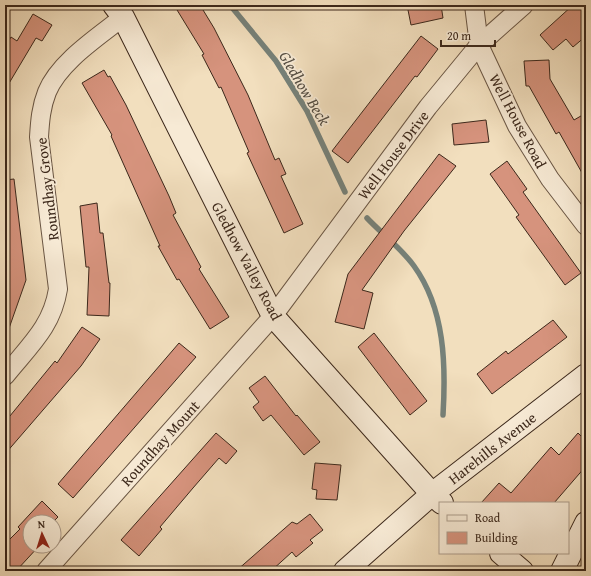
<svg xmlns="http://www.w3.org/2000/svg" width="591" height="576" viewBox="0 0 591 576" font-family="'Gentium Book Plus',serif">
<rect width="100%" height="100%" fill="#f2dfbe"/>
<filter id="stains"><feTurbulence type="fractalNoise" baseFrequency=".005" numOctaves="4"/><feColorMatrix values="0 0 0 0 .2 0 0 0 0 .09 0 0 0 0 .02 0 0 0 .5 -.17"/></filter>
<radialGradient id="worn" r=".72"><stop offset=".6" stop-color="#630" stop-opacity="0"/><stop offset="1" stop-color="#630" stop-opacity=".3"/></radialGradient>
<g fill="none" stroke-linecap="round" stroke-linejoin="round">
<g stroke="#768179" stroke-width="5.5">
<polyline points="230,5 276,61 307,111 345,192"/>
<path d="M367 218C381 233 402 249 414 266 445 309 446 365 443 415"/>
</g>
</g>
<g fill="#d6937d" stroke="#3c281b">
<polygon points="174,5 200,5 214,28 248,95 275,160 279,158 286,174 281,176 303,224 284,233 247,153 249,152 221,87 219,88 202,55 204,54"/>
<polygon points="407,5 441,5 443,18 411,25"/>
<polygon points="573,5 586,5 586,36 573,47 566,39 553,50 540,35"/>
<polygon points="33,14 52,25 42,41 36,38 5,90 5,47 11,37 17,41"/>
<polygon points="421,36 438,49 417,77 415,76 348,163 332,151"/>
<polygon points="549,60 550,79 574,120 586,113 586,180 559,132 556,134 529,86 526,86 524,61"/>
<polygon points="104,70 108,77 110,76 126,105 169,196 176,213 173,215 201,267 199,269 229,317 210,329 179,279 177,280 158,246 160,246 111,136 112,135 82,83"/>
<polygon points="486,120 489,142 454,145 452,124"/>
<polygon points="439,154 456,166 404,231 362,290 373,293 364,329 335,322 348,274"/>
<polygon points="507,161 527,189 523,192 581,273 565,285 516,217 519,215 490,174"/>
<polygon points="14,179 26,280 7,334 5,333 5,180"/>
<polygon points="97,203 100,233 103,233 109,283 110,283 109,316 87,315 89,267 86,267 80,206"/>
<polygon points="553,320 567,337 492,394 477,374 506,351 508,354"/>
<polygon points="82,327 100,339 81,366 5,454 5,422 55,361 57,363"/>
<polygon points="374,333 427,401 410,415 358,347"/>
<polygon points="179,343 196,357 73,498 58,484"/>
<polygon points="265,376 296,416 297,415 320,442 304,455 271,415 263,421 253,407 259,402 249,388"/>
<polygon points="216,433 237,451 226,464 219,458 193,488 160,527 162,529 139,556 121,540"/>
<polygon points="578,433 586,441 586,466 554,503 481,503 499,483 511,493 551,447 559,455"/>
<polygon points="315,463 341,465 337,500 316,499 317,490 312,489"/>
<polygon points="42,501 58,517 53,522 30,522 30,546 39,546 16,571 5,571 5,544 20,529 18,527"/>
<polygon points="310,514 323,530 310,540 313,543 296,557 292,552 271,571 236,571 292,522 297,524"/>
</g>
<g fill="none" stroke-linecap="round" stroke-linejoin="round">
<defs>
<g id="street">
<polyline points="474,5 479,45 517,126 550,179 586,226"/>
<path d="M5 376C29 346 52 327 58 289L39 137C40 121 41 107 47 92 59 62 98 37 123 17"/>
<polyline points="46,571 273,316 428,107 479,45 524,5"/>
</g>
<g id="secondary">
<polyline points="114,5 123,17 273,316 432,494 442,503"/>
<polyline points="501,553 522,571"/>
<polyline points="345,571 432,494 586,375"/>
<polyline points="562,571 586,523"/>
</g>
</defs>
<use href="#street" stroke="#6a5644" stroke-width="20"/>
<use href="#secondary" stroke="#3c281b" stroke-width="24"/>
<use href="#street" stroke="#f7ead5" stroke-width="18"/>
<use href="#secondary" stroke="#f7ead5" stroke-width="22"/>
</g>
<g text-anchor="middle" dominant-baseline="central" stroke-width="3.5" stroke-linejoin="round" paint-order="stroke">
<g font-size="15" fill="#3c281b" stroke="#f7ead5">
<text transform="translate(518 121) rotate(62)">Well House Road</text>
<text transform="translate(393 155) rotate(-53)">Well House Drive</text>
<text transform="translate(47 189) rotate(-97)">Roundhay Grove</text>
<text transform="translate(247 261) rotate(62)">Gledhow Valley Road</text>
<text transform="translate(160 443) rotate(-48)">Roundhay Mount</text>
<text transform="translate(492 448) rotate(-38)">Harehills Avenue</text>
</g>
<g font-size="16" font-style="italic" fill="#544d42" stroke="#f7ead5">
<text transform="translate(305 88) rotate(59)">Gledhow Beck</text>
</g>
</g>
<rect width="591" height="576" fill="none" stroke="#f2dfbe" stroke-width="20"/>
<rect x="6" y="6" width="579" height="564" fill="none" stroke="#3c281b" stroke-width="2"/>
<rect x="10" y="10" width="571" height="556" fill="none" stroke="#3c281b"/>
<rect x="439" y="502" width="130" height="52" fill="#f7ead5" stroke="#ac9c8b"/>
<rect x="447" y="515" width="20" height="6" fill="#f7ead5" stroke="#ac9c8b"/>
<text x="475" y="522" font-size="12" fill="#3c281b">Road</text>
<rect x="447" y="532" width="20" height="12" fill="#d6937d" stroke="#ac9c8b"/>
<text x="475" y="542" font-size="12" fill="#3c281b">Building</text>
<g transform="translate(42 534) rotate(356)"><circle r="19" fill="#f7ead5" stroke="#ac9c8b"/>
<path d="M0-3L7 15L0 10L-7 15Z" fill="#8f2418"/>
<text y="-6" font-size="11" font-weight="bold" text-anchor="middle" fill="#3c281b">N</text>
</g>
<path d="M441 40v6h54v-6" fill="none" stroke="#3c281b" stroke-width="2"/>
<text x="447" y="40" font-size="12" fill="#3c281b" stroke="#f7ead5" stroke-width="3" paint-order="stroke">20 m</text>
<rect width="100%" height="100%" filter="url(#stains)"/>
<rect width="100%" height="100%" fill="url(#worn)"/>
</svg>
